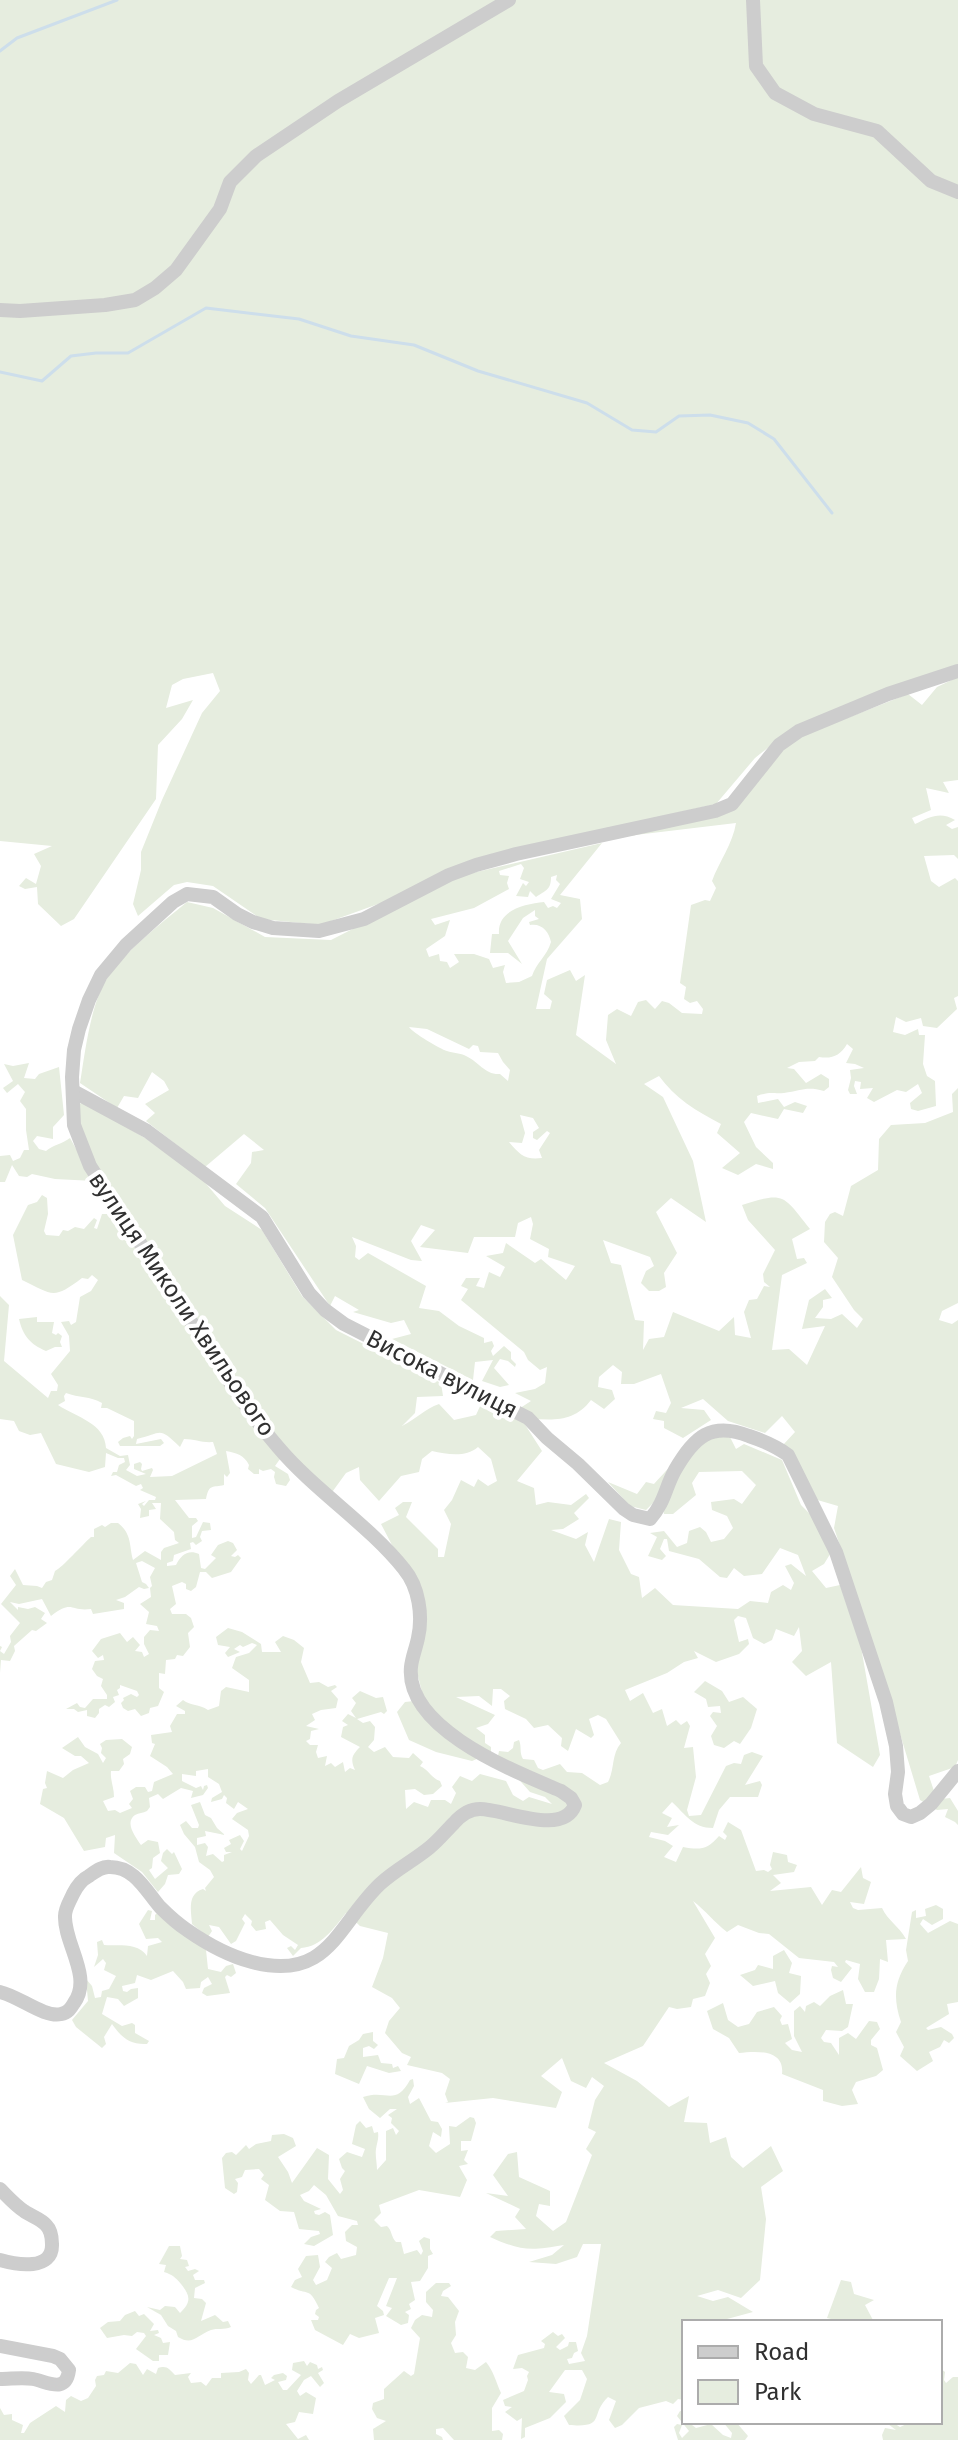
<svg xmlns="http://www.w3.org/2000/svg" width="958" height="2440" viewBox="0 0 958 2440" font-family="'Fira Sans',sans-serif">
<rect width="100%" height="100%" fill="#fff"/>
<g fill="#e6eddf" fill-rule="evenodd">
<polygon points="0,0 958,0 958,665 785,734 755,758 716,804 516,849 392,899 320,925 261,919 213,886 187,882 174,885 138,916 133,904 141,870 141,852 162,800 202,713 220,691 213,673 183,679 172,685 166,708 193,700 182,719 158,745 156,799 74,919 61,926 38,904 37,887 25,889 19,886 26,878 36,884 41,866 34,854 52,846 0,841"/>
<path d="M958 677V780L943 782 949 793 926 788 931 810 912 818 915 824C930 817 940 811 955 820L946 825 952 829 958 827V859L954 855 924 856 931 881 939 887 955 878 958 881V996L954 998 957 1009 937 1028 923 1026 921 1018 906 1022 896 1017 893 1032 905 1035 918 1029 919 1035H925L923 1064 927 1076 935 1081 936 1106 918 1111 911 1109 910 1103 922 1093 918 1084 906 1092 897 1090 874 1102 867 1098 873 1088 860 1089 861 1082 855 1081 854 1086 857 1094H850L848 1090 851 1078 850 1070 864 1068 855 1064 846 1063 853 1049 847 1044C840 1056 832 1059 819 1057L815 1061 799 1062 787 1068 794 1069 806 1083 821 1074 829 1079V1087L824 1091C806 1086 801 1091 784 1093 772 1094 771 1091 757 1096L758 1103 778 1099 784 1107 795 1102 807 1106 803 1113 784 1109 778 1119 751 1113 744 1122 756 1147 773 1163V1169L756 1164 738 1175 722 1168 740 1153 717 1133 721 1124C696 1111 675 1098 659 1076L644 1084 663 1097 693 1161 706 1222 671 1198 656 1212 677 1253 664 1273 666 1287 659 1291H649L641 1283 646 1271 654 1266 650 1257 603 1240 611 1263 621 1265 635 1320 644 1321 643 1350 649 1339 664 1337 673 1312 719 1331 734 1317 735 1335 751 1338 744 1312 749 1300 757 1299 764 1286 770 1287 764 1282 763 1274 775 1250 748 1220 742 1205C785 1191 783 1195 810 1229L792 1239 797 1259 804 1258 807 1263 782 1275 772 1350 789 1349 807 1365 825 1326 802 1329 809 1300 825 1289 832 1298 823 1300V1307L815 1318 831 1319 842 1314 857 1328 863 1319 854 1310 832 1277 838 1258 824 1242 825 1222 830 1214 835 1212 843 1216 851 1186 878 1170 879 1139 891 1125 925 1123 953 1112 952 1094 958 1088V1303L942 1311 939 1320 952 1324 958 1320V1760L955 1767 929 1776 934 1791 941 1799 950 1798 958 1811V1825L955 1822 945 1817 948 1809 937 1810 920 1800 873 1644 834 1528 838 1506 814 1499 783 1445 795 1432 782 1416 765 1433 728 1421 703 1399 681 1408 704 1410 711 1420 683 1438 664 1428V1421L653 1419 656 1411 666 1413 671 1403 661 1374 634 1384H621L622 1372 613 1365 599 1377 598 1387 612 1390 615 1399 604 1409 591 1400C570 1428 541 1418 512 1417L524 1423 542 1451 517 1481 534 1488 536 1505 548 1502 571 1505 586 1494 589 1498 574 1513 579 1519 563 1529 551 1530 576 1539 588 1532 585 1545 594 1562 609 1519 621 1522 619 1550 631 1574 639 1577 642 1598 655 1588 673 1605 738 1609 750 1601 768 1603 771 1592 783 1585 791 1590 794 1583 785 1566 791 1564 806 1576 798 1555 780 1548 762 1574 744 1576 734 1568 727 1578 720 1577 699 1559 669 1551 667 1539H664L660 1549 666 1556 662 1560 648 1556 657 1537 650 1533 664 1531 677 1547 687 1543 689 1531 700 1527 706 1532 711 1542 724 1539 733 1528 727 1516 712 1510 711 1502 734 1499 742 1504 756 1485 742 1471 699 1472 692 1483 696 1495 673 1514H664L661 1495 646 1510 630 1506 608 1482 637 1494 646 1482 654 1484C676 1460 695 1438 729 1435L736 1449 744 1444 782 1460 801 1505 816 1520 832 1551 824 1564 812 1571 826 1588 840 1585 861 1647 880 1755 873 1767 837 1743 831 1662 806 1676 792 1662 802 1651 799 1627 794 1636 776 1629 772 1640 764 1644 753 1638 746 1618 738 1616 734 1620 739 1642 748 1639 749 1644 739 1654 716 1662 694 1651 698 1658 684 1662 667 1673 625 1690 630 1701 643 1693 653 1713 662 1709 667 1726 676 1720 681 1725 687 1721 690 1726 684 1748 693 1747 696 1777 687 1810 689 1816 701 1815 726 1766 734 1763 741 1764 744 1755 752 1752 763 1756 745 1785 760 1781 762 1785 758 1797H730L719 1810 713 1828C693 1828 685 1814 672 1802L662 1813 672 1818 667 1827 679 1825 668 1835 651 1832 649 1837 665 1841 673 1846 664 1857 676 1862 683 1847C700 1850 707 1850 719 1836L725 1840 727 1836 723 1832 728 1822 741 1830 756 1871 764 1870 768 1872 772 1869 770 1865 773 1852 787 1855 788 1862 797 1865 794 1872 773 1875 781 1883 770 1891 811 1887 822 1905 832 1890 841 1892 861 1867 863 1878 871 1882 864 1904 850 1902 853 1908 858 1910 882 1908C888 1921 899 1926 906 1939L886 1940 888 1962 880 1959 879 1979 874 1992H865L858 1979 860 1964 846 1960 845 1962 852 1968 841 1982 833 1978 831 1970 832 1966 838 1967 834 1962 799 1958 769 1934 759 1933 738 1925 727 1932C714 1922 706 1911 693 1901L715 1938 705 1954 711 1966 706 1974 710 1983 705 1996 693 1999 691 2007 677 2009 669 2007 643 2046 604 2063 637 2081 669 2107 689 2096 684 2122 707 2123 710 2143 726 2137 731 2157 743 2168 771 2146 783 2171 761 2187 766 2219 760 2280 741 2298 718 2290 697 2296 713 2301 728 2297 753 2312 727 2319V2322H684V2400L678 2399 673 2404 666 2401 639 2408 622 2425 615 2428 609 2420 616 2401 608 2397C589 2415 607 2428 569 2425L564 2416 580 2400 587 2379 582 2370H565L549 2392 564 2394 566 2402 550 2418 525 2428V2437L521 2439 522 2418 517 2421 505 2412 512 2407 505 2406 503 2400 524 2391 528 2380 527 2376 529 2372 522 2368 513 2369 518 2355 544 2348 545 2344 541 2341 553 2332 558 2336 562 2334 565 2338 556 2347 560 2350 568 2346 569 2342H576L578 2351 574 2353 572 2358 567 2359 569 2364 585 2361 581 2353 587 2336 601 2244H583L577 2257 556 2264 529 2262 552 2255 564 2245C530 2251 521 2251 490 2237L496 2231 526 2229 515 2217 520 2209 486 2193 508 2196 493 2175 508 2154 517 2152 519 2177 550 2191V2206L539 2204 536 2216 553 2231 566 2222 592 2155 586 2149 596 2132 588 2128 595 2100 604 2086 592 2077 586 2088 571 2081 562 2058 541 2076 562 2092 556 2108 493 2098 445 2103 448 2102 445 2094 450 2079 442 2073 407 2065 411 2057 402 2053 385 2033 389 2021 400 2008 392 1998 372 1987 383 1958 388 1933 360 1926 346 1913C334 1928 321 1947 301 1948L293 1956 287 1948 291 1946 295 1950 298 1945 283 1935 270 1920 265 1922 266 1929 256 1931 251 1925 252 1921 245 1914 242 1919 245 1923 236 1941 231 1944 219 1927 209 1925 212 1931 208 1937 192 1924C191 1910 187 1894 203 1889L206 1891 205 1888 214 1877 210 1870 199 1862 195 1847 184 1834 180 1825 186 1821 192 1828H198L199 1825 191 1805 200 1802 205 1815 211 1818 217 1828 225 1835 205 1831 206 1836 197 1838V1845L205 1843 208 1847 206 1856 213 1854 222 1862 224 1861V1855L232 1852H226L224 1848 231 1844 229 1840 240 1835 244 1841 240 1849 242 1851 249 1836 248 1830 232 1819 237 1813 248 1809 238 1802 234 1809 226 1803 227 1798 224 1795 222 1799 211 1802 212 1798 222 1792 219 1784 208 1777V1769L196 1771V1776L182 1774V1781L196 1788 201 1786 203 1790 204 1786 207 1785 208 1788 203 1795 191 1798 193 1791 181 1788 163 1799 158 1794 149 1798 150 1807 147 1811C143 1813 139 1813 135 1815 124 1823 136 1837 141 1845L148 1840 158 1842 160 1853 153 1858 152 1868 149 1870 155 1879 168 1868 161 1861 163 1853 167 1849 172 1854 174 1852 182 1869 179 1874 168 1875 165 1884 158 1892 142 1872 114 1853 115 1835 106 1838 105 1847 84 1851 64 1818 40 1804 43 1789 47 1788 45 1783 47 1771 63 1778 73 1770 89 1763 81 1756H75L62 1748 78 1737 85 1747 98 1754 103 1763 106 1758 101 1753 102 1748 100 1744 106 1740 122 1739 132 1747 130 1754 123 1759 124 1764 119 1771H111C110 1780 114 1787 114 1797L103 1801 108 1811 115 1810 120 1813 132 1808 129 1804 133 1799 130 1791 136 1787H145L148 1792 152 1791 154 1782 173 1774 167 1767 150 1756 155 1744 152 1743 151 1735 172 1732 170 1726 177 1714H185V1711L176 1706 183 1700C191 1706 199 1704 208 1710L219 1706 221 1691 226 1687 249 1692V1680L232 1668 236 1657 249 1653 257 1645 252 1643 243 1647 240 1645 234 1649 240 1652 228 1657 225 1653 230 1647 218 1645 216 1637 228 1628 242 1632 261 1644 262 1652H281L275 1642 283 1636 294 1640 304 1648 301 1662 310 1683 319 1682 328 1687 335 1685 337 1687 331 1691 338 1699 336 1708 321 1710 312 1714 315 1720 306 1726 319 1729 311 1731 310 1739 306 1741 310 1745H318L316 1752 318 1758 327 1756 325 1766 331 1763 335 1767 343 1762 345 1772 350 1768 355 1770C350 1759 352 1755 360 1747L341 1737 343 1727 348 1725 342 1721 348 1714 356 1718 351 1711 356 1703 352 1698 360 1691 376 1698 383 1697 387 1711 384 1714 381 1712 357 1719 363 1723 370 1721 375 1727 374 1740 368 1747 374 1752 385 1747 393 1757 409 1758 413 1753 423 1762 420 1766C429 1770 431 1778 440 1781L442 1786 433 1794 424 1795 415 1789 405 1790 406 1809 414 1802 428 1807 431 1800H445L451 1804 456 1793 452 1787 460 1776 472 1781 480 1774 506 1781 513 1795 523 1801 529 1797 552 1804 545 1797 530 1792 498 1756 499 1751 508 1752 513 1748 514 1742 519 1740C522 1747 519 1752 523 1759L534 1760 538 1768 543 1770 560 1764 567 1772 582 1773 600 1785 608 1782C615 1769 611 1755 621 1743L606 1719 598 1715 589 1719 594 1735 591 1738 576 1729 568 1751 561 1746 562 1738 548 1725 534 1728 526 1719 505 1709 504 1701 510 1696 501 1689H493L492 1706 479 1696 456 1697 495 1715 488 1724 476 1728 485 1735V1743L491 1747V1753L472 1761 436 1752 409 1740 397 1712 405 1702 424 1700 417 1672 426 1610 381 1524 399 1515 395 1508 403 1502H412L406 1517 438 1549V1557H444L451 1524 444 1510 452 1500 461 1480 474 1487 478 1479 488 1486 497 1481 491 1459 478 1447C465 1458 447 1454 432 1451L422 1459 419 1472 401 1476 379 1501 360 1480 359 1467 346 1473 330 1495 280 1459 275 1466 288 1474 290 1480 286 1486 276 1484 274 1477 275 1472 271 1469 263 1471 259 1469V1474H254L248 1469 249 1465C244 1455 237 1453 226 1451L230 1473 227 1477 224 1474V1485C213 1488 209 1483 206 1499L175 1500 189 1518H196L198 1521 192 1526V1538L196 1537 203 1522 210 1523 211 1530 202 1531 200 1537 202 1541 196 1545 193 1542 190 1543 191 1549 174 1555 173 1561 167 1563V1566L176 1565C181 1555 188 1549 199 1554L201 1568 205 1569 216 1558 211 1555 218 1545 228 1541 233 1543 237 1550 231 1556 235 1557 238 1555 241 1558 231 1572 212 1578 206 1572H200L196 1587 191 1591 186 1589V1584L182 1582 172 1586 176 1604 170 1609 172 1614H186L191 1618 194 1627 188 1633 190 1647 183 1656 177 1655 175 1659 166 1660 165 1674 159 1673V1688L164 1692 158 1706 150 1708 149 1713 141 1716 135 1709 128 1711 123 1708 121 1703 124 1700 123 1698 131 1694 137 1697 139 1695 137 1691 120 1685V1688L117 1690 119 1695 113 1697 115 1702 109 1707 105 1705 99 1709V1713L95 1718 87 1716V1710L78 1712 74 1709H66L77 1703 80 1707 85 1708 93 1699H107V1695L101 1686 103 1679 97 1676 92 1669 95 1661 104 1660 103 1655 98 1658 92 1651 101 1639 120 1633 127 1642 133 1637 140 1645 135 1651 142 1652 144 1657 149 1654 144 1644V1637L150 1630 159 1631 157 1626 146 1624 149 1612 140 1604 151 1597 150 1588 152 1586 150 1577 155 1568 142 1561 136 1563 142 1582 146 1584 149 1588 144 1589 139 1587 125 1597 116 1600 124 1603V1609L93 1614 91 1609C70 1612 73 1599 51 1616L42 1599 19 1604 10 1602 18 1610V1607L28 1609 35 1607 45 1613 41 1619 47 1623 36 1631 32 1630 14 1646 15 1651 10 1661 1 1660 0 1673V1646L2 1647 0 1651 4 1654 11 1642 10 1636 20 1623 1 1604 16 1585 10 1576 15 1569 23 1585 37 1586 42 1588 46 1582 52 1580 55 1571C63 1567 82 1545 91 1537H94V1529L102 1525 105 1527 111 1523H118C132 1534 129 1545 133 1560L145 1551 161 1560V1552L164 1548 179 1543 175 1540 174 1532 160 1519 161 1503H152L156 1509 149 1510V1516L140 1518 141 1509 138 1504 146 1501 142 1504 144 1506 149 1500H155L156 1497 140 1490 143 1488 141 1484 136 1486 116 1475 111 1476 113 1472H117L119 1465 125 1462 124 1458H118L106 1453 105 1467 89 1472 56 1464 41 1433 30 1435 19 1431 14 1421 0 1419V1296L9 1305 4 1361 48 1398 51 1391H57L58 1385 51 1374 70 1351 69 1336 61 1322 69 1321 71 1325 76 1322 80 1297 91 1291 98 1280 92 1275 88 1279 82 1278C53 1300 53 1295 22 1280L13 1235 28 1205 37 1202 42 1195 47 1198 48 1214 44 1231 46 1235 59 1236 63 1230 68 1231 75 1227 84 1229 94 1218 97 1220 94 1228 97 1229 102 1214H108L127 1236 137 1224C110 1186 79 1155 77 1105L84 1102 145 1138 202 1179 225 1206 262 1230 302 1296 336 1330 441 1383 443 1396 417 1397 415 1413 402 1426C416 1419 425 1409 439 1404L454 1420 476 1415 482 1402 508 1416 531 1401 515 1393 535 1389 545 1383 547 1367 540 1370 528 1360 524 1352 461 1300 468 1289 461 1286 466 1278H480L476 1286 484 1288 489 1272 500 1277 505 1267 486 1256 503 1253 506 1243 535 1263 541 1259 566 1280 575 1266 548 1257 549 1249 530 1239 533 1224 531 1217 518 1223 515 1237H474L468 1253 420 1247 435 1230 421 1225 411 1241 422 1261 411 1260 352 1237 356 1246 355 1257 359 1260 368 1253 426 1286 419 1308 439 1311 459 1326 484 1338V1343L492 1341 494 1346 491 1351 493 1356 504 1346 511 1352V1359L516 1364 515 1367 508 1361 500 1359 494 1368 509 1385 500 1387 482 1381 493 1360 475 1362 473 1380 392 1339 411 1334 404 1320 391 1323 353 1312 359 1310 335 1296 330 1306 265 1208 236 1184 251 1163 252 1152 264 1150 244 1134 205 1167 146 1121 155 1113 145 1104 169 1090 164 1081 152 1072 138 1098 124 1096 117 1108 80 1083C85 1053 90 1007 106 980 123 952 162 923 187 902L213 908 265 937 331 940 455 877 602 843 560 895 580 899 582 919 547 959 536 1009H550L552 1001 544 994 547 980 570 970 576 981 585 975 576 1035 616 1064 606 1040 608 1015 617 1009 631 1016 638 1002 646 1000 655 1009 662 1001 669 1003 682 1013 702 1014 703 1009 697 1001 690 1003 684 999 686 987 680 983 691 905 705 900 710 901 716 888 712 881C719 862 733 843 736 823L627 836 721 812 779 745 908 694 922 705 937 687ZM521 864 524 868 520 879 529 882 526 886 523 883 516 896 528 897 530 891 536 897C546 890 551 890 551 877L557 875 556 880 560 884 551 899 561 903 557 908 553 906 548 908 544 902C525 904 497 910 499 934H492L490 953H508L522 964 508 941 523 918 535 910V916L539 919 529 922 530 925C542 923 549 932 551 942 547 956 536 963 532 976L519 982 506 983 503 972 505 965 493 968 489 959 474 954H454L459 962 450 968 447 962 440 961 439 954 429 957 426 949 445 936 450 920 435 925 431 919 474 908 509 889 507 883 509 876 500 875 499 871ZM409 1027 427 1029 469 1049 473 1045 478 1046 480 1052 498 1053 503 1062 510 1070 508 1081 500 1074C485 1075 479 1062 466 1056 461 1053 453 1053 447 1051 440 1049 413 1033 409 1027ZM520 1115 533 1118 539 1128 533 1132V1138L537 1140 547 1131 550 1133 539 1150 542 1158C525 1160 520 1155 509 1142L522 1143 525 1133ZM66 1393C79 1398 90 1396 102 1403L101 1408H107L134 1421V1436L132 1439 130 1436 123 1438 118 1442 120 1446H160L164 1443 161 1439 136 1444 137 1439C163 1433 158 1426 180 1447L184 1439C195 1439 202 1443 213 1442L217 1454 172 1476 150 1477 153 1470 152 1468 142 1471 141 1469 142 1464 140 1462 134 1464V1469L146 1474 137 1476 126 1470 130 1465 128 1455 120 1456 106 1448C105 1423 76 1417 58 1405L65 1401 64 1396Z"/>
<path d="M29 1063 24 1078 35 1079 39 1074 59 1067 64 1115 53 1127V1139L37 1136 33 1141 39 1149 46 1151C53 1145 62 1144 70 1138L94 1181 55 1179 32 1174 27 1177 19 1176 12 1165 5 1182H0V1156L10 1155 13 1161 20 1158 24 1150H29L26 1130V1109L20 1101 25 1092 18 1084 7 1093 3 1088 13 1081 4 1064 13 1066Z"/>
<path d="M37 1317V1322H54L52 1333 56 1335 58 1333 62 1336 60 1342 62 1347H55L46 1351C30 1344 23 1336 19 1319Z"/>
<polygon points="705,1681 722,1691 729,1702 743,1697 757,1709 751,1728 740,1744 734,1741 724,1748 714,1745 711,1736 717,1726 710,1716 713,1712 721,1713 720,1706 708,1707 706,1699 694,1692"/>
<path d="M936 1905 943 1909V1919L932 1925 923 1919 920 1924 928 1933 950 1921 958 1924V2002L947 2004 949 2014 926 2028 928 2030 941 2027 952 2034 954 2038 949 2043 944 2040 940 2047 929 2052 933 2061 917 2071 900 2056 904 2047 896 2032 901 2022C893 1998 894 1982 908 1961L906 1950 912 1912 916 1910V1918L926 1916 925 1909Z"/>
<path d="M148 1910 152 1911 150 1920H155V1915L160 1910 206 1950 208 1969 221 1972 226 1966 233 1964 236 1973 231 1977 227 1975 225 1977 230 1993 207 1996 202 1993 204 1988 212 1984 208 1977 201 1982 200 1988 186 1989 183 1982 173 1971 151 1980 137 1975 135 1983 122 1986 123 1991 127 1992 131 1989 138 1988V1998L124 2006 118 1999 107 1997 102 2014 122 2026 132 2023 135 2025V2033L149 2041 147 2044C130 2045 121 2037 112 2024L104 2037 106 2044 102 2048 76 2027 72 2020 88 2001 86 1979 92 1986 95 1998 101 1997 102 1991 109 1989 116 1976 104 1970 106 1963 103 1959 94 1967 98 1955 97 1942 102 1940 104 1945C119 1946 138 1942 147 1956L148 1946 162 1942 158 1938 146 1939 139 1924Z"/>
<polygon points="784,1950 792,1963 789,1973 801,1976 800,1994 790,2003 778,1993 775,1981 753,1986 740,1975 755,1970 758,1965 773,1969 773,1956"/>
<path d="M843 1990 846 2004H853L848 2027 842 2031 826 2030 821 2038 824 2042 831 2043 839 2055V2038L848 2033 856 2039 869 2021 877 2022 880 2029 871 2040V2045L877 2048 883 2070 876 2076 856 2082 852 2090 858 2104 842 2106 823 2101V2090L782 2074C785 2049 756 2051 739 2053L729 2038 713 2029 707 2011 723 2003 728 2020 738 2027 749 2024 757 2012 774 2007 782 2016 780 2020 782 2025 788 2024 792 2039 785 2043 792 2050 802 2052 794 2036V2011L800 2006 805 2012 806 2006 814 2002 820 2006 830 1996Z"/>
<polygon points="373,2032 373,2041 378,2045 374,2049 369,2046 363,2048 363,2057 378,2055 381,2063 392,2064 393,2068 398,2066 401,2071 389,2073 367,2066 359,2084 335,2074 337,2059 344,2058 349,2046 359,2040 363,2034"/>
<path d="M413 2079 414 2086 408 2097 410 2104 419 2098 431 2121 438 2122 442 2129 441 2137 433 2132 429 2146 436 2153 450 2144 449 2126 456 2127 470 2117 474 2118 476 2123 471 2141H461V2151L468 2150 464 2160 468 2164 459 2166 467 2180 460 2197 419 2190 379 2205 381 2213 374 2220 381 2227 387 2226C392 2230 391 2237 396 2242H401L404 2254 417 2250 421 2255 423 2251 419 2241 424 2237 430 2239V2249L433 2254 428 2256V2268L420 2281 411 2282 415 2300 409 2304 411 2309 405 2312 409 2315 408 2323 401 2325 386 2316 392 2308 386 2306 397 2278H389L377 2306 383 2311 384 2315 375 2318 379 2333 359 2338 350 2334 343 2345 315 2330 311 2320H318L319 2317 315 2314 316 2310 319 2308C309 2286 308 2296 291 2287L295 2280 302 2277 298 2269 306 2256 318 2255 320 2267 313 2280 316 2285 327 2280 332 2268 325 2262 329 2257 337 2253 341 2259 356 2255 357 2247 346 2241 345 2232 352 2225H358L357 2221 338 2216 326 2195 314 2185 309 2191 300 2195 304 2201 321 2209 314 2211 315 2214 319 2215 325 2212 330 2215 333 2235 314 2246 304 2244 311 2237 320 2234 319 2231 299 2229 294 2212 280 2211 265 2200 269 2185 261 2179 264 2175 259 2169 245 2170 242 2177 235 2179 238 2183 237 2192 234 2194 225 2188 222 2158 226 2153 232 2152 236 2155 246 2145 249 2149 256 2144 271 2141 272 2135 284 2134 293 2138 296 2146 278 2157 288 2172 292 2183 317 2148 329 2155 328 2179 340 2194 343 2190 340 2179 345 2171 342 2168 339 2159 347 2152 362 2157 365 2149 352 2144 356 2125 360 2121 366 2128 372 2126 374 2133 378 2132C379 2139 377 2142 376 2149 375 2155 377 2163 377 2170L386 2160V2131L393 2128 396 2135 399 2131 391 2123 392 2118 388 2115 397 2109H390L380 2118 369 2109 363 2097C387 2089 395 2107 410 2080Z"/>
<path d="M169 2246H180L182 2256 180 2259 187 2260 189 2266 185 2267 188 2271 195 2269 199 2271 193 2275 195 2280H204L205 2283 195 2288 194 2298 202 2299 206 2303 201 2321 215 2315 223 2322 228 2321 231 2327C224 2330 217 2328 211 2330 197 2335 193 2346 178 2337L176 2331 168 2326 161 2315 147 2307 160 2310 165 2306 175 2307 180 2313C192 2302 190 2295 181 2284 175 2277 173 2275 164 2272L166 2265 159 2264Z"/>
<polygon points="841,2280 851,2282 854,2294 874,2300 865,2305 874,2322 843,2322 827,2318"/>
<path d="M436 2283H449L451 2286 443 2291 441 2296 448 2297 459 2311 455 2322 456 2335 451 2343 455 2353 463 2352 468 2357 466 2368 475 2370 486 2362C494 2372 496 2382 501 2393L492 2408V2431L499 2430 503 2434 502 2440H454L443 2428 436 2429V2434L442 2437 443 2440H374L373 2429 386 2421 377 2418 372 2409 373 2403 384 2399V2389L404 2371 411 2376 414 2374 420 2338 411 2328 415 2320 422 2315 432 2317 433 2310 426 2302V2292Z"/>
<polygon points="135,2311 139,2316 144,2314 154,2324 150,2331 158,2330 159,2333 154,2335 161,2338 163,2343 170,2342 168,2355 159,2355 159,2361 153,2361 136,2349 146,2336 144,2333 137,2332 132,2336 124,2335 107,2338 100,2328 108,2322 120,2321 125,2315"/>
<path d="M304 2361 307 2366 310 2362 317 2365 318 2369 322 2367 323 2370 318 2373 324 2383 320 2387 311 2376 304 2380 297 2391 300 2396 306 2392 316 2398 313 2414 299 2412 295 2422 286 2424 298 2439 306 2435 309 2440H0V2408L4 2415 12 2414V2420L23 2425 21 2433H24L30 2423 56 2406 65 2412 66 2400 71 2396 81 2401 88 2398 96 2386 95 2380 97 2376 104 2375 106 2371 118 2373 130 2363 136 2364 143 2375 147 2369 156 2374 158 2368C167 2365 169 2369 175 2375L191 2373 188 2377 191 2383 201 2382 206 2386 212 2378H221V2373L239 2372 246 2369 249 2373 248 2380 251 2384 259 2375H261L265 2385 275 2380 271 2378 274 2375 283 2373 287 2376 286 2380 278 2382 283 2390H287L301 2375 292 2370 293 2363Z"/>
<polygon points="940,2368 945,2372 944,2380 946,2383 953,2377 958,2377 958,2440 883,2440 882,2435 885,2428 896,2430 888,2424 892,2422 900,2427 911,2422 940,2422"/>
<polygon points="680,2411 684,2412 684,2422 696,2422 692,2425 696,2428 711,2424 723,2435 731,2438 732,2433 723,2422 736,2422 748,2436 745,2440 678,2440 674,2427 677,2424 682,2425 679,2433 682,2438 689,2431 677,2416"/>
</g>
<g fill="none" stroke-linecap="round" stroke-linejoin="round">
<g stroke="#cddeeb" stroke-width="3">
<polyline points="0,51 17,38 117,0"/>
<polyline points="0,372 42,381 71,356 96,353 128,353 206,308 299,319 351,336 414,345 478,371 587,403 632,430 656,432 679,416 710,415 748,423 774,439 832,513"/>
</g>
<g stroke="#cdcdcd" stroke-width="14">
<polyline points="753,0 756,66 775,93 814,114 877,131 931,181 958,192"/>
<polyline points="0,310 20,311 105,305 135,300 155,288 176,270 220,209 230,182 256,156 338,101 509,0"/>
<path d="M73 1091 147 1131 262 1217 309 1293 325 1310 344 1324 528 1418 547 1438 578 1464 624 1509 633 1515 650 1519C665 1502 665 1488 675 1470 694 1437 711 1421 749 1436 764 1441 776 1446 788 1455L836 1552 886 1702 896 1746 898 1772 895 1794 897 1806 903 1814 911 1817 920 1813 931 1804 958 1771"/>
<path d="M0 1992C19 1996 44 2018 61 2014 68 2013 71 2008 74 2003 93 1977 64 1944 65 1916 65 1908 70 1901 73 1894 77 1886 81 1880 89 1876 96 1871 102 1866 110 1867 135 1867 146 1891 160 1907 168 1915 178 1924 187 1930 207 1944 229 1956 252 1962 329 1982 337 1925 380 1884 395 1870 413 1861 429 1848 438 1841 446 1831 454 1823 461 1815 470 1809 480 1809 504 1809 563 1837 575 1805L571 1798 561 1791C514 1771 405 1729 411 1667 412 1657 416 1648 418 1638 423 1616 419 1587 404 1569 369 1525 315 1491 278 1447 245 1409 219 1365 192 1323 158 1270 124 1218 90 1166L74 1125 72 1077 74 1050 79 1029 89 1000 101 975 126 945 173 902 187 894 213 897 237 914 253 922 273 928 319 931 364 919 449 875 476 865 516 854 715 811 732 804 779 745 799 731 888 694 958 671"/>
<path d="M0 2189C8 2197 15 2205 24 2211 31 2216 41 2219 46 2225 51 2230 52 2237 52 2244 53 2271 17 2265 0 2260"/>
<path d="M0 2346 53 2356 60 2359 69 2370C66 2394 48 2382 33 2379 23 2377 11 2379 0 2379"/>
</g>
</g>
<g text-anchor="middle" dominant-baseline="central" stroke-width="8" stroke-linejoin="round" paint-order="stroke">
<g font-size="24" fill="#303030" stroke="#fff">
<text transform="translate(182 1304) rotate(56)">вулиця Миколи Хвильового</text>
<text transform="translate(442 1374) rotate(27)">Висока вулиця</text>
</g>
</g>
<rect x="682" y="2320" width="260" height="104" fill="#ffffff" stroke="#acacac" stroke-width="2"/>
<rect x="698" y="2346" width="40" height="12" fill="#cdcdcd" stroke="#acacac" stroke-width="2"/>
<text x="754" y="2360" font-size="24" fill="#303030">Road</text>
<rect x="698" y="2380" width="40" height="24" fill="#e6eddf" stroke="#acacac" stroke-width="2"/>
<text x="754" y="2400" font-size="24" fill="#303030">Park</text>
</svg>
